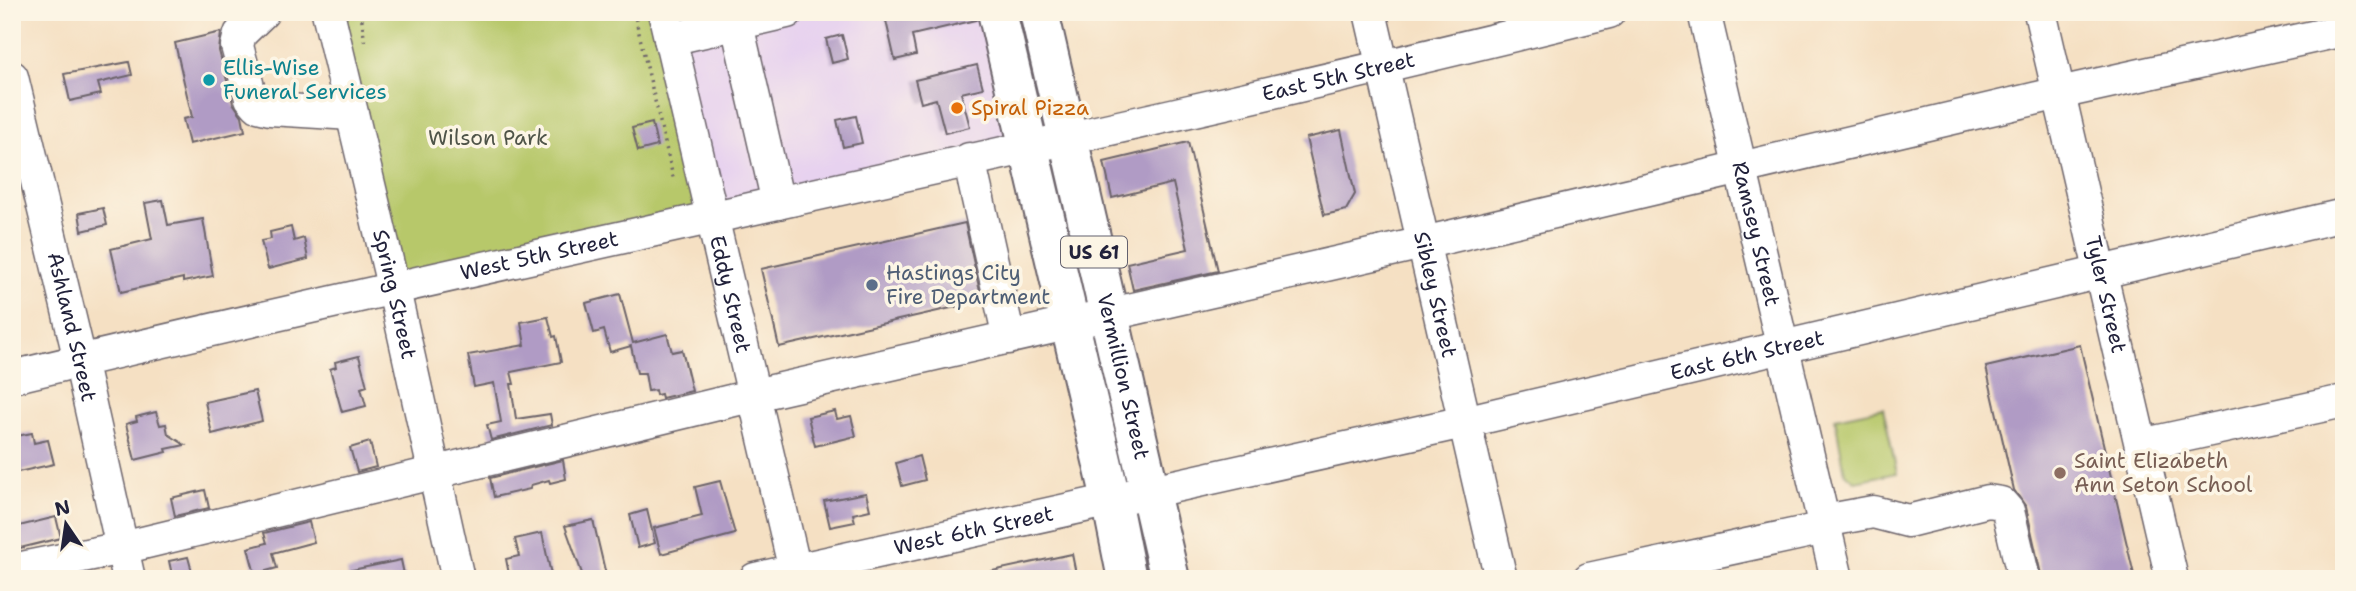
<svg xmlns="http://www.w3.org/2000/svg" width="2356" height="591" viewBox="0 0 2356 591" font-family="'Shantell Sans',sans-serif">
<rect width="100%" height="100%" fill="#fcf5e5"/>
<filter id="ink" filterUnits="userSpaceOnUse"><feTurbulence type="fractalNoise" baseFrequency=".0143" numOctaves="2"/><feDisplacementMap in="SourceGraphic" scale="14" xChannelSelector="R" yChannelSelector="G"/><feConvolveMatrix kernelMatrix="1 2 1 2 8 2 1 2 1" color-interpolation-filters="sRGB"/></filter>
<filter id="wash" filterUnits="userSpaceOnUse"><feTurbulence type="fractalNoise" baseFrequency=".00686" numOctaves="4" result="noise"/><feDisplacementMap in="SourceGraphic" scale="28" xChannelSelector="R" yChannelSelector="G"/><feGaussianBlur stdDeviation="1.57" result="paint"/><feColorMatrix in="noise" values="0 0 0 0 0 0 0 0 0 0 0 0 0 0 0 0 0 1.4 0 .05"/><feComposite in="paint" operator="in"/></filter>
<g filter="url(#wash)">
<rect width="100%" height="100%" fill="#f5e0c3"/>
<polygon fill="#e7d2ef" points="664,12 997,12 1027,147 712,218"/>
<g fill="#b7c86a" stroke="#6c7552" stroke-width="2">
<polygon points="328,12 664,12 712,218 394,290"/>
<polygon points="1883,408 1897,473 1855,481 1845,473 1835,418"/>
</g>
<g id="blocks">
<g fill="#b09bc5">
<polygon points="884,12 976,12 976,20 912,35 916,55 895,60"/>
<polygon points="221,32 219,51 233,103 242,116 245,131 189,144 183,119 192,117 175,43"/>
<polygon points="842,35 848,59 832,63 826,39"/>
<polygon points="129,62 132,75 98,83 101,94 70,101 64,74"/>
<polygon points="977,65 983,88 961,93 970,127 945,133 936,99 921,103 915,80"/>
<polygon points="856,116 862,143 843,147 837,120"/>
<polygon points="652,123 657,146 638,151 632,128"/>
<polygon points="1341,130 1355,194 1346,210 1324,215 1306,138"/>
<polygon points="1188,142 1218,271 1133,290 1127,263 1188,249 1173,183 1112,198 1104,162"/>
<polygon points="163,200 168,225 203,219 213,276 183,282 183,278 121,292 111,249 152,239 145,203"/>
<polygon points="103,208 107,225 82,231 79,213"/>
<polygon points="965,223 982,301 779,347 761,269"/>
<polygon points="291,227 294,241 304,238 308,259 268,269 261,241 271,239 270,232"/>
<polygon points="620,294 633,343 667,334 672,352 682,350 692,391 662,398 661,394 656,395 655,390 648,391 645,373 637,373 631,346 610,352 604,330 594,333 586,303"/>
<polygon points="548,317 553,337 556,336 561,362 511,372 514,384 511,384 516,419 550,414 552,425 491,440 487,425 501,422 494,383 474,387 468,355 525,345 521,322"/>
<polygon points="2080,345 2135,579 2042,579 2026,507 2014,490 1986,367"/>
<polygon points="359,356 367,386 361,388 366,406 342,412 330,369 336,367 335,362"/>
<polygon points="255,391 262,421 212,434 205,402"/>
<polygon points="835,411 837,419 851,416 856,436 815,446 808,417"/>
<polygon points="156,412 160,425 166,424 168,434 185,445 166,449 167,452 135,460 126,424 137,421 136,417"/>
<polygon points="32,433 34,443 48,440 54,464 18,472 12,449 12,437"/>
<polygon points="370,442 376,467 357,472 350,448"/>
<polygon points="919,456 925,480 902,486 896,463"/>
<polygon points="563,460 566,479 550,483 549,480 531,485 530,489 494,497 490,478"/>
<polygon points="720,481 735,534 661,554 654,528 702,516 695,487"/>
<polygon points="205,490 209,508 175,516 171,498"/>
<polygon points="866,493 870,510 853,514 855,522 830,527 824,501"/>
<polygon points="647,510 655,543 638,548 630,515"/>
<polygon points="56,517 61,538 20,548 15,527"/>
<polygon points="593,520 606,575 584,579 565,526"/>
<polygon points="309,522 314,542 273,553 277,568 255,574 248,548 267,543 264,533"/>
<polygon points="542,533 552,579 510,579 506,559 519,556 515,539"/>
<polygon points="1072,554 1077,579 993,579 992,571"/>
<polygon points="188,557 194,579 173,579 169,561"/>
<polygon points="401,560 405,579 348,579 347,571"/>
</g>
</g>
</g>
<g filter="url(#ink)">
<use href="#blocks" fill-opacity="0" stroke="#6c646b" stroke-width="2"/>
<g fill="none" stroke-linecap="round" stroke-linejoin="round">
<defs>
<g id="minor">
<polyline points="263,12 240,34 237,46 251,98 258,106 270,109 352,114"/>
<path id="s1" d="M328 12 394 290 458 579"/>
<path id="s2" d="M664 12 797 579"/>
<path id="s3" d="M1370 12 1501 579"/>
<path id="s4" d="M1704 12 1837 579"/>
<path id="s5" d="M2040 12 2172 579"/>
<polyline points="737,24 778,203"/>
<polyline points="670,39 787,12"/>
<path id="s6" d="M12 77 80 360 129 579"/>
<polyline points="969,159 1009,338"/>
<path id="s7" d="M12 377C543 249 1079 143 1609 12"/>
<polyline points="2141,445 2344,401"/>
<polyline points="1824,521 1873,512 1908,521 1988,501 2001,503 2008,511 2024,579"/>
<polyline points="12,570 122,548 755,395 1423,243 2059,93 2344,30"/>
<path id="s8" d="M755 579 1464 422 2344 215"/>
<polyline points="1589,579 1825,528"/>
</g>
<g id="highway">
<polyline points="997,12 1111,499 1127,579"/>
<path id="s9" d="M1039 12 1170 579"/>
</g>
</defs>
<use href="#minor" stroke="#6c646b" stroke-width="35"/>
<use href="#highway" stroke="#6c646b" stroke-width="42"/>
<g stroke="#6c646b" stroke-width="3.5" stroke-dasharray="2 5" stroke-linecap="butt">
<polyline points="361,12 365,45"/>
<polyline points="605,12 617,12"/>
<polyline points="634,12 674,181"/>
</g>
<use href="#minor" stroke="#fff" stroke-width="32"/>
<use href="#highway" stroke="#fff" stroke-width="38"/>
</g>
</g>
<circle fill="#0f9aa8" stroke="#fcf5e5" stroke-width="2.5" cx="209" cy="80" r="7"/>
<circle fill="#e8710a" stroke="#fcf5e5" stroke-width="2.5" cx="957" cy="108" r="7"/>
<circle fill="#5c6f8a" stroke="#fcf5e5" stroke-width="2.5" cx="872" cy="285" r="7"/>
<circle fill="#8d6e63" stroke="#fcf5e5" stroke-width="2.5" cx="2060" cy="473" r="7"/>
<g text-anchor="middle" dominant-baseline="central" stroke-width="7" stroke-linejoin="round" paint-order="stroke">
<rect fill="#fcf5e5" stroke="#63616e" stroke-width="2" x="1061" y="236.5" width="66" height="31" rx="5"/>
<g font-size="19" font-weight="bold" fill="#22223b">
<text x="1094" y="252">US 61</text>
</g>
<g font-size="21" fill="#0d838f" stroke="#fcf5e5" text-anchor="start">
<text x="223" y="68">Ellis-Wise<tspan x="223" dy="24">Funeral Services</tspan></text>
</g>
<g font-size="21" fill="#22223b" stroke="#fcf5e5">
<text stroke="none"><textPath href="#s7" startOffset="1360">East 5th Street</textPath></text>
<text stroke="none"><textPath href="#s4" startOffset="228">Ramsey Street</textPath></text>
<text stroke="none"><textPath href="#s7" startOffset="541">West 5th Street</textPath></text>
<text stroke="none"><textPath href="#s1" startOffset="290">Spring Street</textPath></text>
<text stroke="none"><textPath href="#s2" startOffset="290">Eddy Street</textPath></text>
<text stroke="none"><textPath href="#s5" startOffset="290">Tyler Street</textPath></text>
<text stroke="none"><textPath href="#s3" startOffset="290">Sibley Street</textPath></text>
<text stroke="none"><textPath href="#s6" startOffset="257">Ashland Street</textPath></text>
<text stroke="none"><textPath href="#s8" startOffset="1017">East 6th Street</textPath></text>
<text stroke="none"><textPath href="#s9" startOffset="374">Vermillion Street</textPath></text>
<text stroke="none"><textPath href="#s8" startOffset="224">West 6th Street</textPath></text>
</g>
<g font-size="21" fill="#c56008" stroke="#fcf5e5" text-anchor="start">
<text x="971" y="108">Spiral Pizza</text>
</g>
<g font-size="21" fill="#4f5449" stroke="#fcf5e5">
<text x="488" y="138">Wilson Park</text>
</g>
<g font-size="21" fill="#4e5e75" stroke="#fcf5e5" text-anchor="start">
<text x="886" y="273">Hastings City<tspan x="886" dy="24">Fire Department</tspan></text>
</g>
<g font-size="21" fill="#785e54" stroke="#fcf5e5" text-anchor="start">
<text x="2074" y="461">Saint Elizabeth<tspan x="2074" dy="24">Ann Seton School</tspan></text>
</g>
</g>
<rect width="2356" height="591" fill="none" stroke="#fcf5e5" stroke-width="42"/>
<g transform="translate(66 524) rotate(347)" stroke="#fcf5e5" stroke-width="5" paint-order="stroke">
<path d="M0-5L12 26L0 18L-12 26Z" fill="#22223b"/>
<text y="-10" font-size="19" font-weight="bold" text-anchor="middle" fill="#22223b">N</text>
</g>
</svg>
